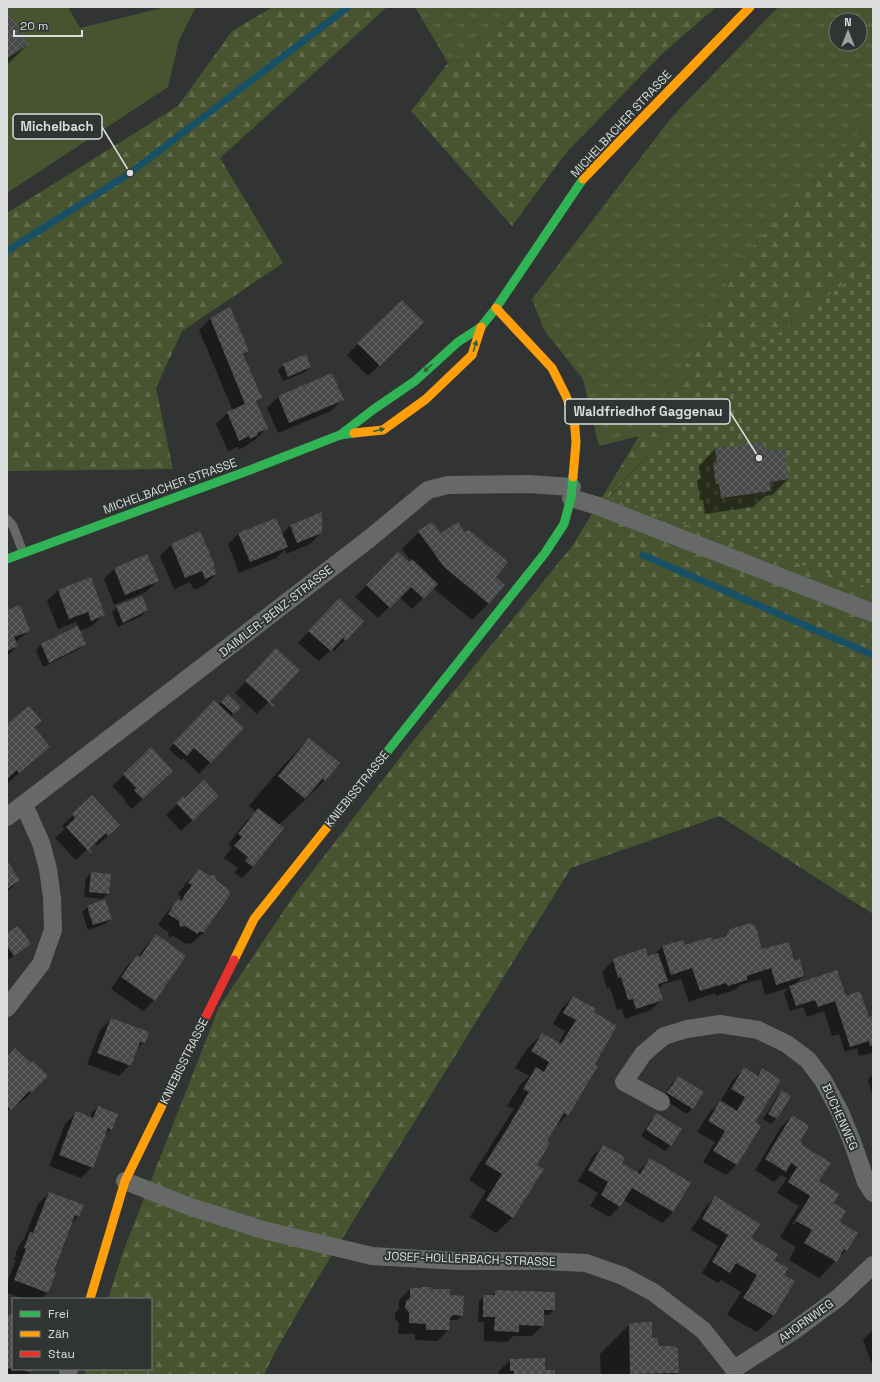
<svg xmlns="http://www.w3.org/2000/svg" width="880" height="1382" viewBox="0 0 880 1382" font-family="'Space Grotesk',sans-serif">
<defs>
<pattern id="grass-tufts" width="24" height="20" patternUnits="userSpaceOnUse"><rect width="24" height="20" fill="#485430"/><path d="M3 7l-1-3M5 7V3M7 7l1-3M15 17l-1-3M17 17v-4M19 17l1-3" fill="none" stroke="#626c4d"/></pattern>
<pattern id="forest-firs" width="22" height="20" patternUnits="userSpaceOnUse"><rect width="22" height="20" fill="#485430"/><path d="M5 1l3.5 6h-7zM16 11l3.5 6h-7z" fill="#626c4d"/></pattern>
<pattern id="cemetery-stones" width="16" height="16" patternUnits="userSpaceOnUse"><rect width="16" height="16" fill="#485430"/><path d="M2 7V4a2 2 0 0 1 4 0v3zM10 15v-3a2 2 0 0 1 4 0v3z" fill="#626c4d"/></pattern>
<pattern id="building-cross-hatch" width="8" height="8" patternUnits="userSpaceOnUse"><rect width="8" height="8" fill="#474a49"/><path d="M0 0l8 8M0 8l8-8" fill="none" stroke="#616463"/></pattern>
</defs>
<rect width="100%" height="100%" fill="#313433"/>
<g fill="url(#grass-tufts)" fill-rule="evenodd">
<polygon points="415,7 524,7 448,63"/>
<path d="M778 7H873V118L739 261 691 357 639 436 599 446 583 379 544 330 532 299 671 118ZM836 20H860V44H836Z"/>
</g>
<g fill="url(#forest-firs)">
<polygon points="273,7 387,7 220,158 283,263 182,331 156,388 173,469 7,471 7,213 178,106 232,31"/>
<polygon points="524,7 716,7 661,55 565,154 512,226 411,111 448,63"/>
<polygon points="873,118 873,262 766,343 680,419 609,497 873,589 873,914 720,816 571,868 316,1281 275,1352 264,1375 84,1375 86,1369 151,1369 151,1299 108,1299 123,1252 219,1007 295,894 405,751 573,545 639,436 691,357 739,261"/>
</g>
<polygon fill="url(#cemetery-stones)" points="873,262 873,589 609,498 680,419 766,343"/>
<polygon fill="#485430" points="7,7 68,7 80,28 166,7 196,7 179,40 168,87 7,193"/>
<g fill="#0007" fill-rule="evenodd">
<polygon points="7,11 28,44 7,65"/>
<polygon points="402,301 423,322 368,376 347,355"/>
<polygon points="210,319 248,351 243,356 261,398 255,403 266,429 255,440 251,442 246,446 239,449 238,447 228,451 216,424 227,413 233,411 199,330"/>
<polygon points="284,365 310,367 305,372 283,381 278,370"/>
<polygon points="332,374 342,400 331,411 278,433 267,408 278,397"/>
<polygon points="715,449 764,452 788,479 772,495 765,496 753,507 705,514 703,500 700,500 697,481 700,478 699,466"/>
<polygon points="290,526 321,533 310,544 286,554 285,549 276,558 239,573 228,544 239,533 282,534"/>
<polygon points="419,532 440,535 495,578 489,603 472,620 433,588 412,609 400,597 378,618 355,597 398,553 409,564 411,561 402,549"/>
<polygon points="199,533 216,574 205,585 194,590 190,582 174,589 160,556 171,545"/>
<polygon points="115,568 157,581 146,592 114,605 104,579"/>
<polygon points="58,590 103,615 92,626 79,631 85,644 79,649 43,667 36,650 41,645 78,627 76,622 58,629 47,601"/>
<polygon points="117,607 147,610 141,616 118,627 112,612"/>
<polygon points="328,610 345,640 334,651 332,649 319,661 298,643"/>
<polygon points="7,611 29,630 15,643 17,646 7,656"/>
<polygon points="265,660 298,671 257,714 235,693"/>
<polygon points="228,696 240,707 230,717 243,728 199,774 183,758 181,760 169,749 203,712 218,705"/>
<polygon points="7,725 33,728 49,746 8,783"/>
<polygon points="309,739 325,780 279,825 253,867 242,878 235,873 238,868 224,858 232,848 228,845 247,820 256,812 249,806 280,769"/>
<polygon points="151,749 161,782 132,809 124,801 126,800 112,786"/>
<polygon points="92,796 108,836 97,846 94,843 76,860 55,838 65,829 62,826"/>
<polygon points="185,800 206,807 181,831 166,815 177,804"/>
<polygon points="7,863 19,880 7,892"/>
<polygon points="199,870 215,881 204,932 192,943 186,944 174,936 169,937 168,932 158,925 167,912 179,901 181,897 178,894 188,881"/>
<polygon points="91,873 110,875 108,894 102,899 84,897 86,878"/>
<polygon points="104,901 111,918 105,924 88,930 82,912 87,907"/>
<polygon points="731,930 762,950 794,962 803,976 793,986 845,998 868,1018 873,1017 873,1054 871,1053 859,1056 857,1048 845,1052 839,1034 832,1036 824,1011 807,1017 803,1007 790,1011 784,993 789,988 765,995 761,979 740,985 735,990 716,996 715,993 689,1002 681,979 663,984 659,989 662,999 651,1010 625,1019 622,1009 617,1010 610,987 607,988 602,972 616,958 648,957 654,955 662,947 683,941 684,947 712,941 723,938"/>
<polygon points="7,934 29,944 8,960 7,958"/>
<polygon points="156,936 154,1000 143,1011 111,989 126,967 137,956 138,957 145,947"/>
<polygon points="573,997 593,1013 593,1065 567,1115 554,1128 546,1141 513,1217 496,1233 470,1217 486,1191 469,1180 514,1109 507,1106 520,1085 529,1076 515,1068 526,1050 542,1034 558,1044 565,1031 553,1024 562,1008"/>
<polygon points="111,1019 144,1042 135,1051 130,1065 119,1076 87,1064 100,1030"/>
<polygon points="7,1058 31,1064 31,1093 20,1103 17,1101 7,1112"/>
<polygon points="744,1069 756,1076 762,1069 754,1122 737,1164 726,1175 703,1162 715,1142 697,1132 709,1113 720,1102 734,1110 735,1109 721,1100 733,1080"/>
<polygon points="873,1074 873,1097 868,1080"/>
<polygon points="678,1077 702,1092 692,1109 687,1114 663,1099 673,1082"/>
<polygon points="782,1091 790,1096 776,1119 771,1124 763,1119 777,1097"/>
<polygon points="98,1107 111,1129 106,1134 105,1134 92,1167 81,1178 49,1166 65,1124 76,1113 90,1118 92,1112"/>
<polygon points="657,1114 671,1145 665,1151 641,1136 651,1120"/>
<path d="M792 1116 801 1146 818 1182 832 1204 838 1222 856 1233 846 1250 819 1278 789 1260 796 1247 780 1237 799 1206 777 1193 787 1178 781 1175 774 1182 755 1170 781 1127ZM807 1201H809L794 1225 792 1224Z"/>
<polygon points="603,1146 620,1164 637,1173 650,1159 673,1212 662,1223 623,1200 620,1206 609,1217 590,1206 598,1193 578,1181 592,1157"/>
<polygon points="49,1193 78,1216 72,1223 53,1272 47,1293 41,1299 24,1299 7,1293 7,1282 16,1260 14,1259 19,1245 24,1239 38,1204"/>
<polygon points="715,1197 750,1239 773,1260 783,1275 793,1282 773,1316 757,1332 727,1315 741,1292 721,1280 718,1283 702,1273 718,1246 691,1230 704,1209"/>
<polygon points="410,1289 430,1290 449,1296 462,1315 457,1320 449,1320 448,1330 437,1341 415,1340 415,1334 398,1334 399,1323 395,1319 395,1313 399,1309 399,1300"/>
<polygon points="496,1291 554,1309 549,1315 543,1315 543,1325 532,1336 513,1336 507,1342 484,1341 484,1322 478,1322 479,1301 484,1296 491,1296"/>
<polygon points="7,1315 13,1316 13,1369 31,1369 30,1372 27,1375 7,1375"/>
<polygon points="630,1324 657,1347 678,1372 675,1375 601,1375 600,1354"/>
<polygon points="873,1330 873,1361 871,1362 863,1340"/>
<polygon points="510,1360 544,1370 554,1375 499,1375 499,1371"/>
</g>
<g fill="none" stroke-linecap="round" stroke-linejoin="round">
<g stroke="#185166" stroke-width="7">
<polyline points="7,251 130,173 348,7"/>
<polyline points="643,555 873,655"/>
</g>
</g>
<g fill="url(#building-cross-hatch)">
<polygon points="7,9 29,44 7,58"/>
<polygon points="402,300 424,322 380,366 357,343"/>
<polygon points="230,307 249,351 243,354 262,398 256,401 268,429 257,433 258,435 250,439 249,436 239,441 227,412 245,404 210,318"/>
<polygon points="306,354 311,367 288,377 283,364"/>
<polygon points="332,373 344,400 289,423 278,396"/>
<polygon points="764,442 765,451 785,449 789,479 770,482 771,491 721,498 719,484 716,484 713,463 717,463 715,448"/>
<polygon points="322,512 322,533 297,543 290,525"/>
<polygon points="276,518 288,547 250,562 238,533"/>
<polygon points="432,522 441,533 458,522 465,532 469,530 508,562 496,577 505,585 489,604 444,567 418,531"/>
<polygon points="200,531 215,566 213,566 217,574 205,579 202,571 185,578 171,544"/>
<polygon points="398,552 409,562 412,559 438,584 424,599 411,587 390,608 366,585"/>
<polygon points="147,554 159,581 125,595 114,568"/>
<polygon points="91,577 105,615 91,621 88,612 69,619 58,590"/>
<polygon points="142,596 148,610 123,623 116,606"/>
<polygon points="339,598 364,621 346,641 343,638 331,651 308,631"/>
<polygon points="20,605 30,631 14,637 18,646 7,651 7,610"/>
<polygon points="78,626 86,644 49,663 41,644"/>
<polygon points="276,648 300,670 270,702 275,706 274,707 245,681"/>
<polygon points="228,694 241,707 234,714 221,702"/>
<polygon points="214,700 244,728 211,763 194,748 187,756 173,743"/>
<polygon points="29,706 42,721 34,727 50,747 19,773 17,770 7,779 7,724"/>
<polygon points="309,738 340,763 325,781 323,778 305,799 278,776"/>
<polygon points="151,747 173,771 143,799 134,790 136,788 123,774"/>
<polygon points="204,780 219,796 193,821 176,803 183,796 185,798"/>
<polygon points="92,795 120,825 108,836 106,833 89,849 92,852 90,853 66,827 75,818 72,814"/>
<polygon points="258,808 284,828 253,867 245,861 248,857 234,846 242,837 238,834"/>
<polygon points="7,861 20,880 7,889"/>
<polygon points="199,869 210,876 215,875 216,880 228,889 230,895 204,932 199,932 198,934 185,926 180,927 179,921 168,914 178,899 181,901 186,893 192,885 188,883"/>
<polygon points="91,872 111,874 109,894 89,892"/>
<polygon points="105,899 112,919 93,925 87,906"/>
<polygon points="751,923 756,927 762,949 789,942 794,961 800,959 804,976 776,985 771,968 747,976 747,980 728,986 726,983 700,991 692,968 671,975 662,946 683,940 685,945 712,937 713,940 726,936 730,929"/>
<polygon points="18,926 31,944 14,956 7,946 7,933"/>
<polygon points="156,934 186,956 155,1001 121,977 137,955 140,957"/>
<polygon points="646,948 648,956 658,953 668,981 658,984 663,1000 636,1009 633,999 628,1000 621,977 618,978 613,960 615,958"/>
<polygon points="837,970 846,996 860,991 869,1017 873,1016 873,1045 870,1046 869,1041 850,1047 835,1001 818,1007 815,1000 796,1006 789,986"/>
<polygon points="573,996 596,1009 594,1012 617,1026 595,1064 598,1066 568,1116 564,1113 547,1141 550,1143 537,1165 544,1169 513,1218 486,1200 502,1174 485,1164 499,1141 499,1142 529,1092 523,1089 536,1067 544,1072 549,1062 531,1051 542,1033 561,1044 576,1020 563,1013"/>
<polygon points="111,1018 149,1032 145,1043 140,1042 131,1066 97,1053"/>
<polygon points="15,1048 31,1063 33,1061 48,1076 31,1093 29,1091 11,1110 7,1106 7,1057"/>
<polygon points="744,1067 758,1076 762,1068 781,1080 755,1122 761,1126 737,1165 713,1151 725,1131 708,1121 720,1101 737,1111 745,1097 731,1089"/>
<polygon points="678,1076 704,1092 693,1109 667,1093"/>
<polygon points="782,1090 791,1096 777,1119 768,1114"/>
<polygon points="98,1106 118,1114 112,1130 108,1128 93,1168 59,1155 76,1111 93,1118"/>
<polygon points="656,1113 682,1129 671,1146 646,1130"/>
<polygon points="792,1115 809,1126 801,1140 802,1145 831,1163 819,1181 839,1194 834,1203 846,1211 840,1222 858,1233 847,1251 844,1249 837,1262 804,1243 812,1230 796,1221 810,1196 788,1182 797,1167 791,1163 786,1172 765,1159"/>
<polygon points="603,1145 625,1157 622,1163 640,1174 650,1158 691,1183 673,1212 632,1188 620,1207 601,1195 608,1182 588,1170"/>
<polygon points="49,1192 84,1205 79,1217 75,1215 54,1271 56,1273 48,1293 14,1280 26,1249 24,1248 30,1232 33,1233"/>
<polygon points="715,1196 760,1224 751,1238 778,1254 774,1260 788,1268 784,1275 795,1281 774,1316 743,1298 757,1275 736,1263 730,1273 712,1262 728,1235 702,1219"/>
<polygon points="421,1287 431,1287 431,1289 450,1289 450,1295 464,1296 463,1316 453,1315 450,1318 449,1330 426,1330 426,1324 409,1323 409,1312 405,1308 406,1301 410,1298 410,1288 421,1288"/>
<polygon points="495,1290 555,1292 555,1310 544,1310 544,1326 519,1325 519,1332 494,1331 495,1317 483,1317 483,1295 495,1295"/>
<polygon points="7,1314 13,1315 13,1369 7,1368"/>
<polygon points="652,1322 652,1338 658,1338 658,1346 675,1346 675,1348 678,1348 679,1373 630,1374 629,1323"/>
<polygon points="545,1358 545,1370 555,1370 555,1375 514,1375 514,1371 510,1371 510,1359"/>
<polygon points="18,1369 32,1369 31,1372"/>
</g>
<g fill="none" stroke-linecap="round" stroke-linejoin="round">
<polyline stroke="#676868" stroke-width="9" points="7,519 13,526 23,552"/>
<g stroke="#676868" stroke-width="18">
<polyline points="571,498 598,506 873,613"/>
<polyline points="7,817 369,539 428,490 448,485 528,484 572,487"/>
<polyline points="7,1008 41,964 53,930 52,898 48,869 41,843 24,805"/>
<polyline points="661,1102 624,1082 643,1054 664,1036 687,1029 720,1024 758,1030 787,1044 808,1060 823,1080 840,1112 853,1144 866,1182 873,1193"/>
<polyline points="125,1181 188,1206 263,1230 372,1256 457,1261 542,1261 586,1263 623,1276 653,1292 703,1330 734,1369 735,1375"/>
<polyline points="734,1369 792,1332 838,1298 873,1265"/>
<polyline points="68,1375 69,1369"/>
</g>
<g stroke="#30b455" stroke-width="9">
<polyline points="340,435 374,409 415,381 458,342 481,327 496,308 583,179"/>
<polyline points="7,559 250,470 340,435 354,433"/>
<polyline points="348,801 545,553 564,524 571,498 573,477"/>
</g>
<g stroke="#ff9f0a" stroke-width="9">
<polyline points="583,179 750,7"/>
<polyline points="496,308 552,368 566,396 574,417 576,442 573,477"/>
<polyline points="354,433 383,430 426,399 472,355 481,327"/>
<polyline points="234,960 254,919 348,801"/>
<polyline points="90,1299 125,1181 174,1081"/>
</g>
<polyline stroke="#e5322d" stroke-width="9" points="174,1081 234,960"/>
</g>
<defs><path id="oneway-solid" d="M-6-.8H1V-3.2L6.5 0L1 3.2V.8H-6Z"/></defs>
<g fill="#306140">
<use href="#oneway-solid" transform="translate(475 346) rotate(-73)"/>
<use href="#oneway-solid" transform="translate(428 368) rotate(138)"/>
<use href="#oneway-solid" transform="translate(379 430) rotate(-14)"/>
</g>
<g text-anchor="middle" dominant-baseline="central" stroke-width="4" stroke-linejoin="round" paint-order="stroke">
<g font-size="12" fill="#dadddc" stroke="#303534">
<text transform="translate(621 124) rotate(-47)">MICHELBACHER STRASSE</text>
<text transform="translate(170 486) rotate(-20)">MICHELBACHER STRASSE</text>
<text transform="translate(276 611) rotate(-38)">DAIMLER-BENZ-STRASSE</text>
<text transform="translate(357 789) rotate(-51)">KNIEBISSTRASSE</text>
<text transform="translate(184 1061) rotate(-64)">KNIEBISSTRASSE</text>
<text transform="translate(840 1117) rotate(66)">BUCHENWEG</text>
<text transform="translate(470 1259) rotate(2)">JOSEF-HOLLERBACH-STRASSE</text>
<text transform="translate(806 1321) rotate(-36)">AHORNWEG</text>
</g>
</g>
<path fill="none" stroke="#dadddc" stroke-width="1.5" d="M130 173L102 127M759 458L730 412"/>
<g fill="#dadddc" stroke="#303534" stroke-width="1.5">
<circle cx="130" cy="173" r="4"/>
<circle cx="759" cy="458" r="4"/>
</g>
<g fill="#303534" stroke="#dadddc" stroke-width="1.5">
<rect x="13" y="114" width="89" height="25" rx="4"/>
<rect x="565" y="399" width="165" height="25" rx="4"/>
</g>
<g font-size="13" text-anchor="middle" font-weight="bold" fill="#dadddc">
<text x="57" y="131">Michelbach</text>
<text x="648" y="416">Waldfriedhof Gaggenau</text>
</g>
<rect width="880" height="1382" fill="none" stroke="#dadddc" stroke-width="16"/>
<rect x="12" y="1298" width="140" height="72" fill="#303534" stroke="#747877"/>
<rect x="20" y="1311" width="20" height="6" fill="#30b455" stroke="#747877"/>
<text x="48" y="1318" font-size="12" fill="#dadddc">Frei</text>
<rect x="20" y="1331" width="20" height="6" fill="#ff9f0a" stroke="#747877"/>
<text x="48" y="1338" font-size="12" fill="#dadddc">Zäh</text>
<rect x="20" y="1351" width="20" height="6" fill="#e5322d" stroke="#747877"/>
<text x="48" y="1358" font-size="12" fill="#dadddc">Stau</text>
<g transform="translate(848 32)"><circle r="19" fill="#303534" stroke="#747877"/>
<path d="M0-3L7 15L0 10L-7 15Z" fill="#9fa2a1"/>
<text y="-6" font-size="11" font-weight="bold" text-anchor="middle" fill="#dadddc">N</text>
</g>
<path d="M14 30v6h68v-6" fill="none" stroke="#dadddc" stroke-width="2"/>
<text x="20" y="30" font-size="12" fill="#dadddc" stroke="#303534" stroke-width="3" paint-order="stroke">20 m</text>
</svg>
